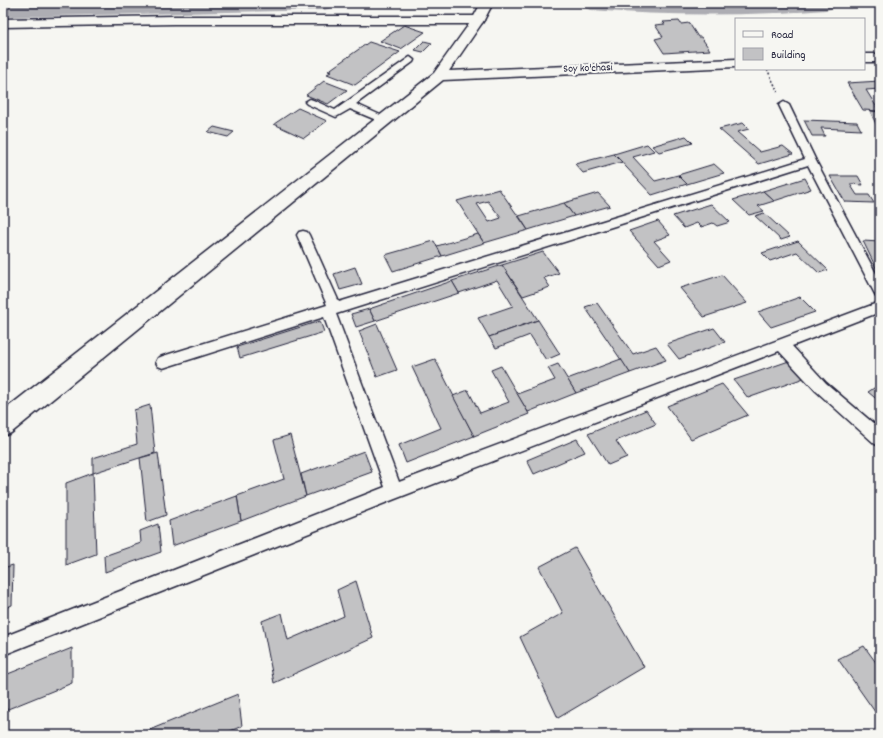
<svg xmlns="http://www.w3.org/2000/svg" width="883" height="738" viewBox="0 0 883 738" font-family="Dekko,sans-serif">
<rect width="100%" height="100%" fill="#f6f6f2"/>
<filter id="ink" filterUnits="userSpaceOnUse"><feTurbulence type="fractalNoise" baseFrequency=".025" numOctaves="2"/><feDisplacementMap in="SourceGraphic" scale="8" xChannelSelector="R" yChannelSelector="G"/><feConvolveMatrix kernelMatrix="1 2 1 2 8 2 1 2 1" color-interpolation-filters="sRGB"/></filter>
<g filter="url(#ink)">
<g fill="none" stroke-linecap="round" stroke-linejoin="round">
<g fill="#adadb3" fill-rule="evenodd">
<polygon points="3,3 336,3 332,8 324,10 3,17"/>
<path d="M579 3H838L834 8 826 10C747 16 670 16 591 10L583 8Z"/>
</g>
</g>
<g fill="#c2c2c4" stroke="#22223b" fill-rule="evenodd">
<polygon points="679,21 681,24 689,23 698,37 701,37 710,50 664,53 655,39 663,37 655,25 665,24 663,22"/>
<polygon points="404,25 425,32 401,49 380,41"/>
<polygon points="424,41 432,43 423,52 415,50"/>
<polygon points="369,42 400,52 355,85 327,74 331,72 328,71"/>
<polygon points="324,81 347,90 328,104 306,95"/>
<polygon points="880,81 880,89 866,90 879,111 863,110 847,83"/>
<polygon points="298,108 327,121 304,138 274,124"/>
<polygon points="870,111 880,112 880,133"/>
<polygon points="804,120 857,122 861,130 821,128 825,136 812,136"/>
<polygon points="743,123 749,129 737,132 760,152 783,146 793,154 759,164 719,129"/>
<polygon points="214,127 234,132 228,137 208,132"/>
<polygon points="686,136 693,143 659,152 652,146"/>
<polygon points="647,144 654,151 633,157 655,181 678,175 687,184 652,195 614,154"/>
<polygon points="614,154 622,162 583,173 575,164"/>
<polygon points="714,164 724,173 687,184 678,175"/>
<polygon points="830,176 858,176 863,185 850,184 857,195 869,195 874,203 845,202"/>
<polygon points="805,178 811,189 774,201 763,191"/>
<path d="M499 189 528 230 484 243 457 201ZM488 201 501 218 489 222 477 204Z"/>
<polygon points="763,191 774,201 758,206 764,211 749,215 733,200"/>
<polygon points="598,193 610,206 574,216 564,203"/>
<polygon points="564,203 574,216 528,230 519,216"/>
<polygon points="711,204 730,222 717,226 713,223 701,227 697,223 684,228 673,216"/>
<polygon points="764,213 790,237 781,240 755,216"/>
<polygon points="658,221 670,235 654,241 671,260 659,265 629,231"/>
<polygon points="478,234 484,243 442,256 437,246"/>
<polygon points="434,241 442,256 393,271 385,255"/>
<polygon points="798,241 828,270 819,273 797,252 770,261 762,253"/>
<polygon points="863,241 880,242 880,276"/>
<polygon points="543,252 559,273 544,278 550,287 523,296 502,265"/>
<polygon points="502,265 538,320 489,337 478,318 513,306 497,280 459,293 452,281"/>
<polygon points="355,267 362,284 340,290 334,274"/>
<polygon points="722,275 747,303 704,317 680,288"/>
<polygon points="452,281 459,293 375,321 369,309"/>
<polygon points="800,297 815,312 771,327 758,312"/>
<polygon points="597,303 633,354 656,346 666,360 630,373 585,307"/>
<polygon points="369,309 375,321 356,327 351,314"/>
<polygon points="538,320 560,354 546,360 530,335 496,348 489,337"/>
<polygon points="320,321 324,332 240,358 237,347"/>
<polygon points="377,324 397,370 377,377 359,331"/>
<polygon points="714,328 725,342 679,359 667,344"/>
<polygon points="435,359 474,436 406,463 399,445 441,428 412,367"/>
<polygon points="621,359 630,373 576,393 567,379"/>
<polygon points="789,361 804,378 748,398 734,380"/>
<polygon points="558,364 576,393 528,412 517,394 555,380 548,368"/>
<polygon points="501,366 529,414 474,436 453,396 468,390 480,413 509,402 491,370"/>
<polygon points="722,384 748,415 691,439 667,406"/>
<polygon points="880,384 880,402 868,392"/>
<polygon points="150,405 155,453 93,473 93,458 137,444 134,410"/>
<polygon points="646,410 656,424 616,441 627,457 608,465 588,434"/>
<polygon points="290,435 306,496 241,521 237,496 284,479 274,440"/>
<polygon points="577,439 585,452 534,474 527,460"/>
<polygon points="364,451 372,472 306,496 301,474"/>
<polygon points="158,453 166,515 147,522 140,458"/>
<polygon points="93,473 96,554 66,565 66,483"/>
<polygon points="237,496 241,521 172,546 169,521"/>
<polygon points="158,524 161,552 105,572 104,556 141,543 140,531"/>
<polygon points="575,548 644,667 558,718 520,637 563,613 539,567"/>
<polygon points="13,565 12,605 3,609 3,568"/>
<polygon points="356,581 373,638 274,683 262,621 282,613 288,640 344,616 337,590"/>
<polygon points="864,646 880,668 880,719 838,659"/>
<polygon points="72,648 72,683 3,711 3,676"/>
<polygon points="238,694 242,726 221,735 137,735"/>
</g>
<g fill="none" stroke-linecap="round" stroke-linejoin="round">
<defs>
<g id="lane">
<polygon points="410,57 414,60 413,62 356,104 387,118 389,120 387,122 381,122 350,109 336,117 307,104 305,102 310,99 313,100 335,110"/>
<polygon points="784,102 789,105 816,161 880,281 880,298 876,296 808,165 336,314 399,482 880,302 880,312 792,346 826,383 880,429 880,446 875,444 816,391 779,351 395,499 3,655 3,637 385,487 324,317 163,368 158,366 156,362 158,358 163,356 327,305 297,235 299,232 303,231 307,232 309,235 339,302 805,159 779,105"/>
</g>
<polygon id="street" points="174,16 478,16 482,17 484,20 482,23 478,24 174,24 3,27 3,19"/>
<g id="secondary">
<polygon points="481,3 493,3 484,20 449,71 736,59 736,67 443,80 11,433 3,436 3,411 434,73 472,20"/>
<rect x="864" y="54" width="16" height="8"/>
</g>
</defs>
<use href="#lane" stroke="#22223b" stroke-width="3"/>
<use href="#street" stroke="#22223b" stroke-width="3"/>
<use href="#secondary" stroke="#22223b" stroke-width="3"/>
<polyline stroke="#22223b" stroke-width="1.5" stroke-dasharray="2 2" stroke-linecap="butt" points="767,69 778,92"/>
<use href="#lane" fill="#f6f6f2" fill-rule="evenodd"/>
<use href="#street" fill="#f6f6f2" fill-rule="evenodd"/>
<use href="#secondary" fill="#f6f6f2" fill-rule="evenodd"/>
</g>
</g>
<g text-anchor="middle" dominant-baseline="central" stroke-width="4" stroke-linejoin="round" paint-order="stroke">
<g font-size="11" fill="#22223b" stroke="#f6f6f2">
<text transform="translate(588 69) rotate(-2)">Soy ko'chasi</text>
</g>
</g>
<rect width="883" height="738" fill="none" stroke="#f6f6f2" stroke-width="16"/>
<rect x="8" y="8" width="867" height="722" fill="none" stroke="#22223b" stroke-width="1.5" filter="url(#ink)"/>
<rect x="735" y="18" width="130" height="52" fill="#f6f6f2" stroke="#a1a1a9"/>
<rect x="743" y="31" width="20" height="6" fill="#f6f6f2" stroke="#a1a1a9"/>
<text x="771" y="38" font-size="12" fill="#22223b">Road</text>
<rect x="743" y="48" width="20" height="12" fill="#c2c2c4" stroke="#a1a1a9"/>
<text x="771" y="58" font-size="12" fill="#22223b">Building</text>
</svg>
